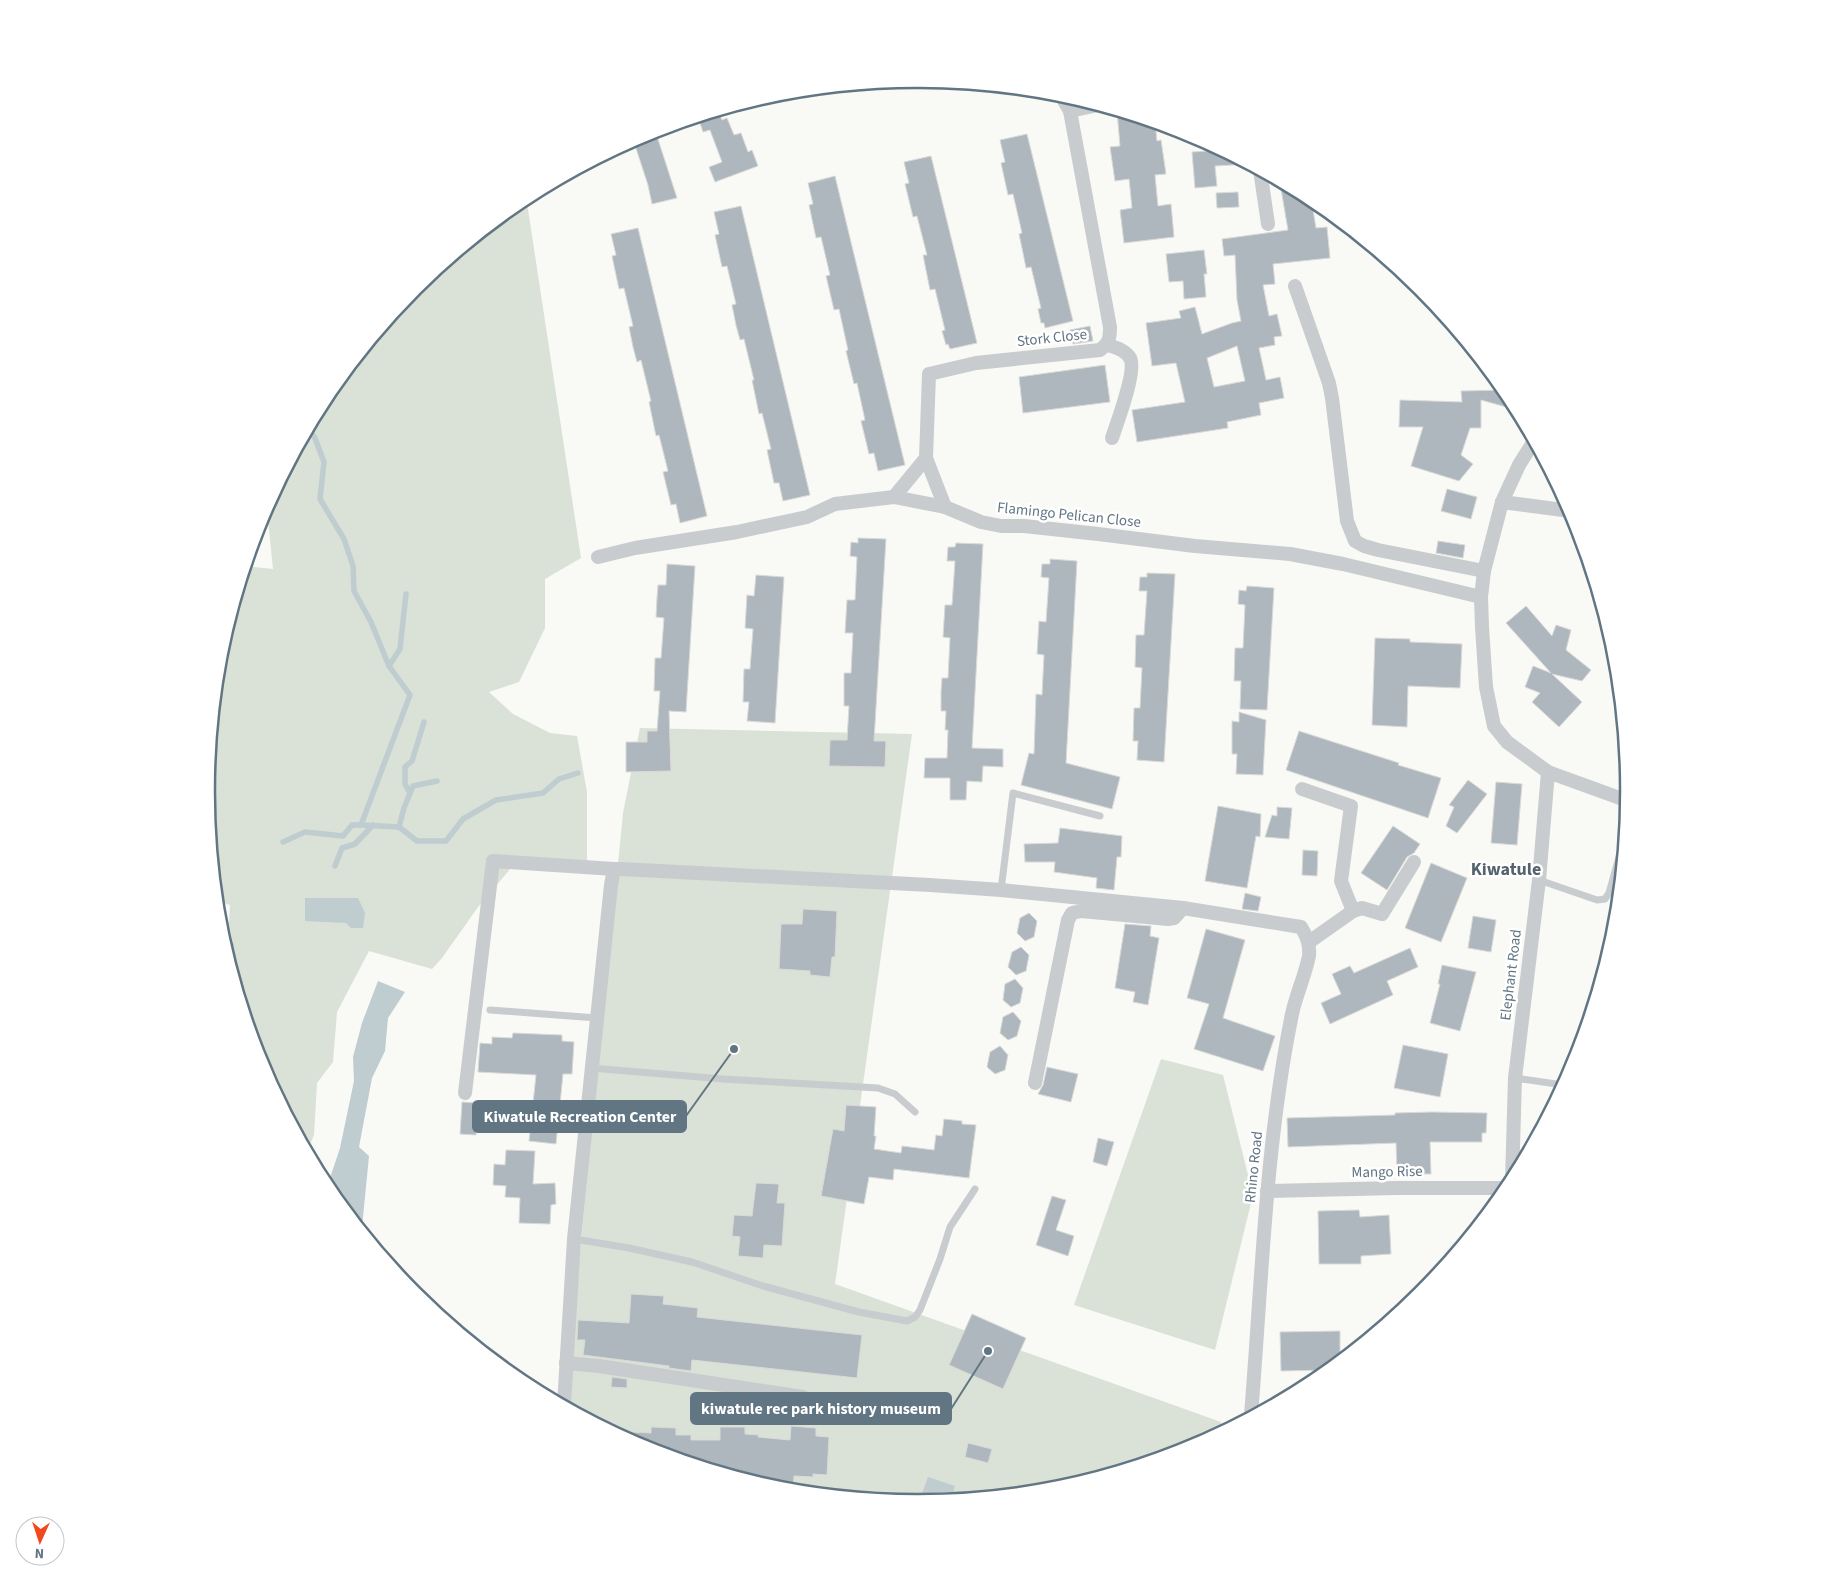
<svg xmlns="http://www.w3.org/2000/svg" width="1835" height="1581" viewBox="0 0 1835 1581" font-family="'Source Sans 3',sans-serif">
<rect width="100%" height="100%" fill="#f9f9f6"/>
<g fill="#dae1d6">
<polygon points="526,196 581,558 545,579 545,628 519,682 489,692 513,714 550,733 577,736 587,792 587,865 511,868 478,907 442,958 432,969 369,951 337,1012 333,1062 317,1083 314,1135 307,1152 260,1063 240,998 241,988 229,924 230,905 217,901 206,790 219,651 245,566 273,569 267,510 264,510 326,395 414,287"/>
<polygon points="640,728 912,734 835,1284 1221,1422 1221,1432 1190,1448 1056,1489 917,1502 778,1489 645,1448 565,1405 623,813"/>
<polygon points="1161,1059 1223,1075 1253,1195 1215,1350 1074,1305"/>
</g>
<g fill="#bfccd0">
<polygon points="305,898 358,898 365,913 363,928 351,928 346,923 305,921"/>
<polygon points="378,981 405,992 388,1018 385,1051 372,1078 359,1147 369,1156 362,1227 363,1232 327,1187 340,1148 354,1081 353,1057 362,1023"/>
<polygon points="928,1477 955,1486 951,1499 919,1502"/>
</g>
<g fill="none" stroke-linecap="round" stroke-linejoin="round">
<g stroke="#bfccd0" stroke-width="5.5">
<polyline points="389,666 400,649 406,594"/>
<polyline points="410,793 405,784 405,767 412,761 424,722"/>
<polyline points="361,825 399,827 404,808 413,786 437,781"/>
<polyline points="399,827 417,841 446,841 463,819 496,800 543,793 559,779 578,773"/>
<polyline points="283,842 305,832 343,836 352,825 361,825 410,695 389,666 371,622 354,591 353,566 344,539 320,499 324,462 315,438 308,428"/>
<polyline points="335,866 342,848 355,844 373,825"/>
<polyline points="223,941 231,945"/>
<polyline points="262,1065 263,1068"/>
</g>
</g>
<g fill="#aeb7bd" stroke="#dadad8" fill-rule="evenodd">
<polygon points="718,111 722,120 727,118 734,135 741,133 748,152 752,150 758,166 715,182 709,167 722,162 710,130 703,132 698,117"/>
<polygon points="1117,111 1155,122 1157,141 1161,140 1166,174 1155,175 1158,206 1171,204 1174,237 1124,243 1120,210 1132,208 1129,179 1115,181 1110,147 1120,146"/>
<polygon points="655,130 677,198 652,204 648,185 633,139"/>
<polygon points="1027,134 1073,321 1045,328 1044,323 1041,323 1038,309 1041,308 1031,267 1026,268 1023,253 1019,234 1022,233 1013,194 1008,195 1001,163 1005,162 1000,140"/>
<polygon points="1222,150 1249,164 1215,166 1217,186 1195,188 1192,152"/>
<polygon points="931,156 977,343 950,349 948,344 946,345 942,331 945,330 935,289 930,290 923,255 927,255 917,216 913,217 905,184 909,183 904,162"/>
<polygon points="835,176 905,465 878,471 874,453 869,454 861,421 865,420 857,383 854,384 846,351 848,350 839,309 834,310 826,276 830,275 821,237 816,238 809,205 813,204 808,183"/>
<path d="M1292 188 1311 198 1316 228 1327 227 1330 258 1273 264 1275 284 1263 285 1269 316 1277 314 1282 336 1274 337 1275 345 1259 348 1266 380 1280 377 1284 398 1259 403 1261 415 1227 422 1228 428 1137 442 1132 410 1185 402 1176 363 1152 366 1146 323 1181 318 1179 311 1195 307 1202 334 1232 323 1241 321 1237 300 1235 255 1224 256 1222 239 1288 230 1281 189ZM1237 346 1245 381 1214 387 1207 358Z"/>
<polygon points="1238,192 1239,207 1217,208 1216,193"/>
<polygon points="741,206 810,495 783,501 779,483 774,483 767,450 771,449 762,413 759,414 752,380 754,380 744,339 740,340 736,325 732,305 736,304 727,266 722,267 715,235 719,234 714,212"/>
<polygon points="638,228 707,516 680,523 676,504 671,505 663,472 668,471 659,435 656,436 649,402 651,401 641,360 637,362 633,347 629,327 633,326 624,288 619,289 612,256 616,255 611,234"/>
<polygon points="1204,250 1207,274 1204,274 1206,297 1184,299 1183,281 1169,282 1166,254"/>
<polygon points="1090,326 1093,341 1073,344 1070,330"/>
<polygon points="1105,365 1110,402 1023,413 1019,377"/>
<polygon points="1505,390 1517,410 1481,400 1481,428 1470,428 1461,455 1473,464 1459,481 1411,466 1423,427 1399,427 1400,400 1462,402 1461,391"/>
<polygon points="1447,489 1477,497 1471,519 1441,511"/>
<polygon points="858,538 886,539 874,741 886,741 885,767 829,766 830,740 847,740 849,706 844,706 844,673 851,673 853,633 845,633 847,600 855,600 857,557 850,556 851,542 858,543"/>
<polygon points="1438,541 1465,545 1463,558 1436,553"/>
<polygon points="956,543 983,544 972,748 1003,749 1003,767 983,766 982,782 967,781 966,800 950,800 950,778 924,778 925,758 947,758 948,730 945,730 946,711 941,711 941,692 942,678 948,678 950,638 943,637 945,605 952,605 955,561 947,561 948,547 955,547"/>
<polygon points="1050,559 1077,561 1066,763 1120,777 1112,809 1021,785 1029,753 1034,754 1036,694 1042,695 1044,655 1037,654 1039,621 1046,622 1049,578 1041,577 1042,564 1050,564"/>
<polygon points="667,564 695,566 686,712 669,711 671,771 626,772 626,742 647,742 647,731 657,731 660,691 654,691 655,658 661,658 664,618 656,617 657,598 658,585 666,585"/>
<polygon points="1147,573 1175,574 1164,762 1137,760 1138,741 1133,741 1134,708 1140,708 1142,668 1135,667 1136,635 1144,635 1147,591 1139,591 1140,577 1147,577"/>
<polygon points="756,575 784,577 775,723 747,721 749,702 743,702 744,669 750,669 753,629 745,628 747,595 754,596"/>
<polygon points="1247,586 1274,588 1267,710 1240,709 1241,681 1234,681 1235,648 1243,648 1245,605 1238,604 1239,590 1246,591"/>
<polygon points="1526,606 1552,636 1556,625 1571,630 1566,650 1591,670 1582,681 1552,674 1582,702 1559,727 1532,702 1540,693 1525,687 1533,666 1551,673 1506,623"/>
<polygon points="1375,638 1410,639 1410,642 1462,644 1460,688 1408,686 1407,727 1372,725"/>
<polygon points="1239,712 1266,720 1263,775 1236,774 1237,754 1232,754 1232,721 1239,722"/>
<polygon points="1299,731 1399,763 1398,765 1441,778 1428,818 1286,770"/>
<polygon points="1468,780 1487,794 1457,833 1446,826 1454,807 1449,805"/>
<polygon points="1496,782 1522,784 1517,845 1491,843"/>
<polygon points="1218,806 1261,814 1260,837 1256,836 1247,888 1205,881"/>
<polygon points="1277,807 1292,808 1289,839 1265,837 1272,815 1277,816"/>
<polygon points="1393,826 1420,844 1414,853 1407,857 1387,890 1361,873"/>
<polygon points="1060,828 1122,836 1121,857 1117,857 1114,890 1096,888 1097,878 1054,872 1055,862 1025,862 1024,844 1058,843"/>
<polygon points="1303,850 1318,851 1317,876 1302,875"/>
<polygon points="1431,863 1467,878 1441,942 1405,928"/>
<polygon points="1245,893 1261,897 1258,911 1242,909"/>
<polygon points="803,909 837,911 835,957 832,957 830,977 810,975 810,971 779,969 781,924 802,924"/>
<polygon points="1029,913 1037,921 1034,937 1025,941 1017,933 1020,918"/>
<polygon points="1473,916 1496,920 1491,952 1468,948"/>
<polygon points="1125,924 1151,926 1150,936 1159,938 1148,1005 1133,1002 1135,992 1115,988"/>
<polygon points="1206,929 1245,940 1223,1018 1275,1036 1263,1071 1194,1049 1209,1004 1187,998"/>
<polygon points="1021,947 1029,955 1026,971 1016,975 1008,967 1012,952"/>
<polygon points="1410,948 1418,967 1387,981 1393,995 1330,1024 1321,1003 1341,994 1332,974 1350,966 1354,973"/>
<polygon points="1442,965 1476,972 1460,1031 1430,1023 1440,984 1438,984"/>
<polygon points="1015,979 1023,988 1020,1003 1011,1007 1003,1000 1005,984"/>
<polygon points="1013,1012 1021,1021 1017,1036 1008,1040 1000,1033 1003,1017"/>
<polygon points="513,1033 562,1035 562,1041 574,1042 572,1074 563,1074 556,1144 529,1141 536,1075 478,1072 480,1043 492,1044 492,1037 512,1038"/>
<polygon points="1403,1045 1448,1054 1440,1097 1394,1088"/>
<polygon points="1000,1046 1008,1055 1005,1070 995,1074 987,1067 990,1052"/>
<polygon points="1047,1067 1078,1074 1071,1102 1038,1094 1043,1085"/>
<polygon points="462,1102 477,1103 476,1135 460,1134"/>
<polygon points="846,1105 876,1107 874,1136 876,1136 874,1149 901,1153 902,1146 934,1150 936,1135 942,1136 944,1119 962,1121 962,1124 976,1125 969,1178 894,1169 893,1180 869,1177 864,1204 821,1196 833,1129 844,1131"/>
<polygon points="1432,1112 1487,1113 1486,1133 1482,1133 1482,1142 1430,1142 1431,1174 1397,1174 1396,1143 1288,1147 1287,1118 1395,1115 1395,1113"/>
<polygon points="1098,1138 1114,1142 1107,1166 1093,1162"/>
<polygon points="506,1150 535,1151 533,1184 555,1183 556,1204 551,1205 550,1224 519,1223 520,1198 505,1197 506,1186 493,1185 494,1164 505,1165"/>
<polygon points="756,1183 779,1184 777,1203 785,1203 782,1246 764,1245 763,1258 738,1256 740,1237 732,1236 734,1215 752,1216"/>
<polygon points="1052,1196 1066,1200 1056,1230 1074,1236 1068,1256 1036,1245"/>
<polygon points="1359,1210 1360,1217 1389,1215 1391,1254 1361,1256 1361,1264 1319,1264 1318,1211"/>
<polygon points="631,1294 664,1296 663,1304 698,1308 697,1317 862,1335 857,1378 692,1360 691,1371 669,1368 669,1366 583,1355 585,1340 577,1340 578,1320 629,1323"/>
<polygon points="972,1314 1026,1338 1003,1389 949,1365"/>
<polygon points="1340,1331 1340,1360 1328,1370 1281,1371 1280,1332"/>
<polygon points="612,1377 627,1379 627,1388 611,1387"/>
<polygon points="791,1426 816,1428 816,1436 829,1437 827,1475 813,1474 813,1477 794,1476 793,1490 778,1489 645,1448 613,1431 651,1433 651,1427 676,1428 676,1435 691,1435 691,1440 720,1440 720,1427 745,1427 745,1434 759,1435 758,1437 790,1440"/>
<polygon points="968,1443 992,1449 988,1463 965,1457"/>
</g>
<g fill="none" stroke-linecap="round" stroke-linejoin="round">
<g stroke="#c8cccf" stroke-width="7">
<polyline points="1539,880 1597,900 1605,899 1609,893 1623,843"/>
<polyline points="1001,890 1013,793 1100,816"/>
<polyline points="490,1010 597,1018"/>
<polyline points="591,1068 723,1079 878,1088 895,1094 915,1112"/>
<polyline points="1515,1078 1563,1085"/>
<polyline points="574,1239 629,1248 692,1262 763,1286 859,1312 907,1321 915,1317 920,1310 940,1259 950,1227 975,1189"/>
</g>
<g stroke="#c8cccf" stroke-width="14">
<polyline points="1070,111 1098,105"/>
<polyline points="1260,170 1268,224"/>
<polyline points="1295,286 1329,383 1332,398 1347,521 1355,541 1364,546 1378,550 1484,571"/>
<path d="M1107 345C1116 347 1125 350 1130 358 1137 370 1117 423 1112 438"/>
<polyline points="1534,441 1519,465 1502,502 1484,571 1481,597 1482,627 1486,687 1494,726 1507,742 1548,772 1628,801"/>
<polyline points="894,497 926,458"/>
<polyline points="1502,502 1571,511"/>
<path d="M945 507 926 458 929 374 976 363 1100 350C1109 343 1110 339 1110 327L1070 111 1060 94"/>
<polyline points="598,557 635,548 737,532 807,517 835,504 894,497 945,507 981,522 1001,526 1024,526 1098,534 1195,546 1290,554 1343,564 1481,597"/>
<polyline points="1302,789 1351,806 1341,881 1353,911"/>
<polyline points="1309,942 1353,911 1362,908 1382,914 1414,862"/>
<polyline points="1035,1083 1068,920 1072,913 1081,911 1168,919 1174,918 1183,908"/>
<polyline points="465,1093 493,861 614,869"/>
<polyline points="1512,1181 1515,1078 1539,880 1548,772"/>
<polyline points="1267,1191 1396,1188 1507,1188"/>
<polyline points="566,1363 599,1366 803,1397"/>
<path d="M564 1405 574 1239 611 885 614 869H621L930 885 1001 890 1183 908 1301 927C1307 937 1310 944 1309 956 1305 976 1296 995 1292 1014 1265 1147 1262 1281 1251 1415"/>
</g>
</g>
<g text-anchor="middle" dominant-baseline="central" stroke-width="5" stroke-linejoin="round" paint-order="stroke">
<g font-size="15" fill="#617583" stroke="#fff">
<text transform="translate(1052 338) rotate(-6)">Stork Close</text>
<text transform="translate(1069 515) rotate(6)">Flamingo Pelican Close</text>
<text transform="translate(1511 975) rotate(-83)">Elephant Road</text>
<text transform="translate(1254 1167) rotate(-84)">Rhino Road</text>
<text transform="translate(1387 1172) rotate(-1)">Mango Rise</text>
</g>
<g font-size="18" font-weight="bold" fill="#54636e" stroke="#fff">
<text x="1506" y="869">Kiwatule</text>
</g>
</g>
<path d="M0 0H1835V1581H0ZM917 88H918A702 702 0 0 1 1620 790V792A702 702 0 0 1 918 1494H917A702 702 0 0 1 215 792V790A702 702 0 0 1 917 88Z" fill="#fff" fill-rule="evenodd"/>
<path fill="none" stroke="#617583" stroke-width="2.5" d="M917 88H918A702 702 0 0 1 1620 790V792A702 702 0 0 1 918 1494H917A702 702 0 0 1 215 792V790A702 702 0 0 1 917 88Z"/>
<path fill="none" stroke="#617583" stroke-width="2" d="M734 1049L686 1116M988 1351L951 1409"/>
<g fill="#617583" stroke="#fff" stroke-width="2">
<circle cx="734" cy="1049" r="5"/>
<circle cx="988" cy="1351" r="5"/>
</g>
<g fill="#617583" stroke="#617583" stroke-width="2">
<rect x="473" y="1101" width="213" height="31" rx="5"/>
<rect x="691" y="1393" width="260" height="31" rx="5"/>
</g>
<g font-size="16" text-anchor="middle" font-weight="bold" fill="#fff">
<text x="580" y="1122">Kiwatule Recreation Center</text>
<text x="821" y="1414">kiwatule rec park history museum</text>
</g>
<g transform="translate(40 1541) rotate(183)"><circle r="24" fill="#ffffff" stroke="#c0c8cd"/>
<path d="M0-4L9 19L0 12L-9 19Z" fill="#f1491d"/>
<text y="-8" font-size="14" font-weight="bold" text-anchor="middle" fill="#617583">N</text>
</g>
</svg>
